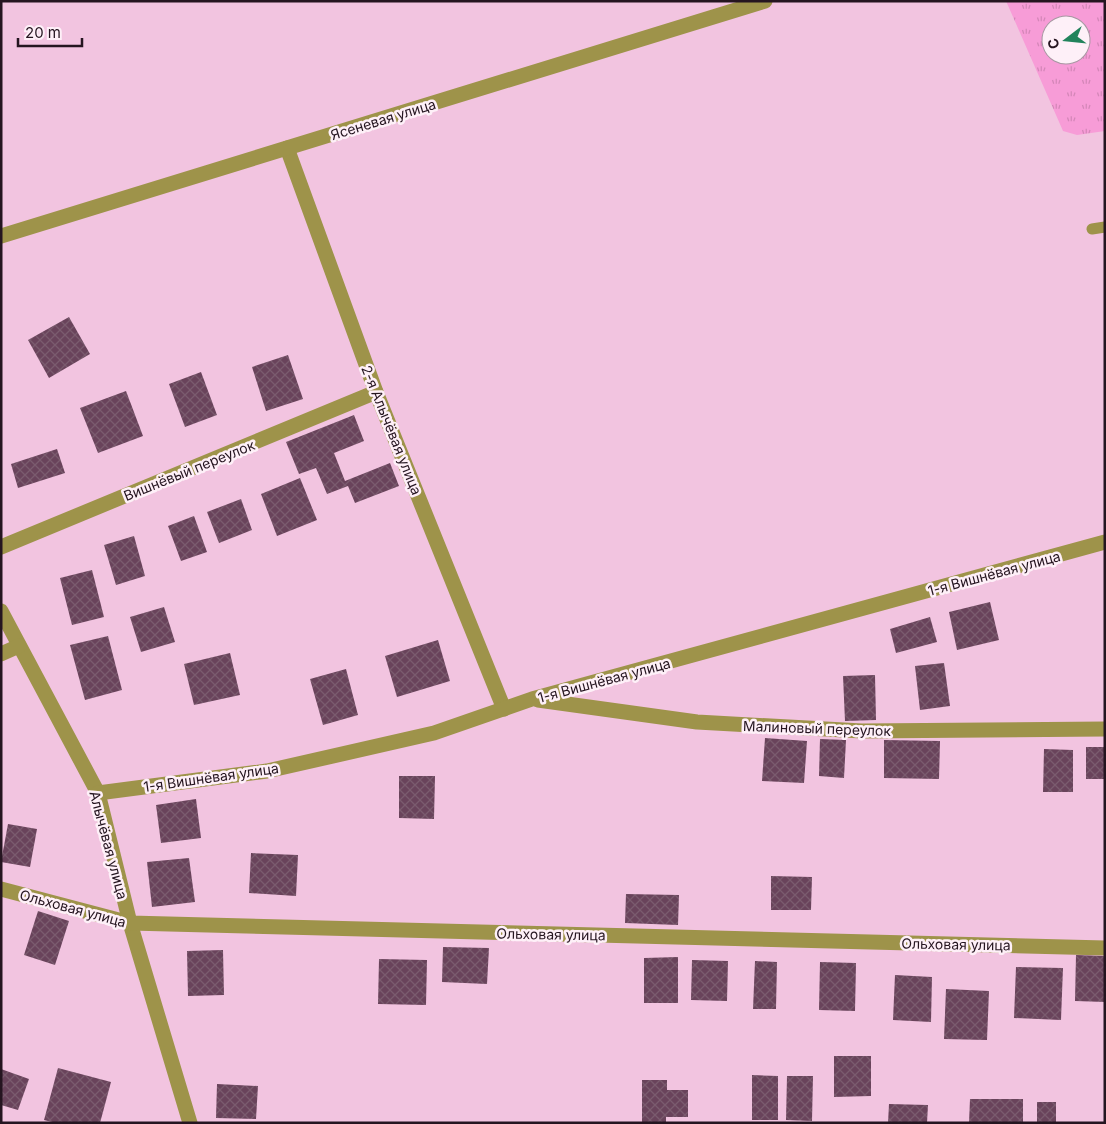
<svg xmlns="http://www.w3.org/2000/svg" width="1106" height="1124" viewBox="0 0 1106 1124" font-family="Inter,sans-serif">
<defs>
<pattern id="grass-tufts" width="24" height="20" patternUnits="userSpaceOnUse" patternTransform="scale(1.25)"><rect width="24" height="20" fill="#f79cd7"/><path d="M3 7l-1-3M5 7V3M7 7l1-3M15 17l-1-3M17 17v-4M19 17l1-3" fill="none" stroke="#d486b8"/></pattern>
<pattern id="building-cross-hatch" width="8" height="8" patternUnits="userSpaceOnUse" patternTransform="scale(1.25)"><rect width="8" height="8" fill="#69435b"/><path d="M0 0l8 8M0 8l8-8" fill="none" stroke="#7a5b6e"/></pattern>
</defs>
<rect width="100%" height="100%" fill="#f2c4e0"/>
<path fill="url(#grass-tufts)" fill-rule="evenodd" d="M1006 1H1105V131L1077 135 1063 131ZM1051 25H1081V55H1051Z"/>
<g fill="url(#building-cross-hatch)">
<polygon points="69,317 90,354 49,378 28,340"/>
<polygon points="288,355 303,399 266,411 252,367"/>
<polygon points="201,372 217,415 185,427 169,384"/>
<polygon points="126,391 143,436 98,453 80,408"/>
<polygon points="354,415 364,441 334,453 345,481 390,463 399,486 355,503 348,486 327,494 316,468 299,474 286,442"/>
<polygon points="57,449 65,473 18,488 11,464"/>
<polygon points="300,478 317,520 277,536 261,494"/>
<polygon points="241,499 252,530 219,543 207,512"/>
<polygon points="194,516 207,552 181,561 168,526"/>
<polygon points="134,536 145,576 116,585 104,545"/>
<polygon points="92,570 104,617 72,625 60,578"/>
<polygon points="990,602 999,640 957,650 949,612"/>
<polygon points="164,607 175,642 141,652 130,617"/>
<polygon points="930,617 937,642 896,653 890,629"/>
<polygon points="108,636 122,690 85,700 70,645"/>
<polygon points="438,640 450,681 397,697 385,656"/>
<polygon points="230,653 240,695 194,705 184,664"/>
<polygon points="944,663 950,706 920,710 915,666"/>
<polygon points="346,669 358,715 323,725 310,679"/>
<polygon points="875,675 876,720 845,721 843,676"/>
<polygon points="765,738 807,741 804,783 762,781"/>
<polygon points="820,739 846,740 844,778 819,776"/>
<polygon points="884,740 940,741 939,779 884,778"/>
<rect x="1086" y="747" width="19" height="32"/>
<polygon points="1044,749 1073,750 1073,792 1043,792"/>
<polygon points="399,776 435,776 434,819 399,818"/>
<polygon points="196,799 201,838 161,843 156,805"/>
<polygon points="8,824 37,829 30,867 1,862"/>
<polygon points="251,853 298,855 296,896 249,893"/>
<polygon points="189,858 195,902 152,907 147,862"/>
<polygon points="771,876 812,877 811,910 771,910"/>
<polygon points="626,894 679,895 678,925 625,923"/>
<polygon points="38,911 69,921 55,965 24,955"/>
<polygon points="443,947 489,948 487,984 442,982"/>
<polygon points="223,950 224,995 188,996 187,951"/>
<polygon points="1076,955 1105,956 1105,1002 1075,1001"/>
<polygon points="678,957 678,1003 644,1003 644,958"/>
<polygon points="379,959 427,960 426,1005 378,1004"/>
<polygon points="692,960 728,961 727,1001 691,1000"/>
<polygon points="755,961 777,962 776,1009 753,1009"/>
<polygon points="820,962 856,963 855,1011 819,1010"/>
<polygon points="1016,967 1063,968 1061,1020 1014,1018"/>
<polygon points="895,975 932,977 931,1022 893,1020"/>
<polygon points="946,989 989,991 987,1040 944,1039"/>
<polygon points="834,1056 871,1056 871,1096 834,1097"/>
<polygon points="58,1068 111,1082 100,1123 56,1123 44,1120"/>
<polygon points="1,1069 29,1079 18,1110 1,1105"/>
<polygon points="752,1075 778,1076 778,1120 752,1120"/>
<polygon points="787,1076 813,1076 812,1121 786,1120"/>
<polygon points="642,1080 667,1080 667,1090 688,1090 688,1117 666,1117 666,1123 642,1123"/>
<polygon points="217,1084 258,1086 256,1119 216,1118"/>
<polygon points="970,1099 1023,1099 1023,1123 969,1123"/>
<rect x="1037" y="1102" width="19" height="21"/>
<polygon points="889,1104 928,1105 927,1123 888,1123"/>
</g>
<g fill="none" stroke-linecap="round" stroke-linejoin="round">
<polyline stroke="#9e934a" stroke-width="11" points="1092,229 1105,227"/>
<g stroke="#9e934a" stroke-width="15">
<polyline points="287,148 376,392 504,709"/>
<polyline points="1,236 765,1"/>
<polyline points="1,547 376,392"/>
<polyline points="1,611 98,793 130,923 190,1123"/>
<polyline points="1,654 19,646"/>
<polyline points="538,700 697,722 862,731 1105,729"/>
<polyline points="98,793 267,771 434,733 532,699 1105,542"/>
<polyline points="1,889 130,923 1105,948"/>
</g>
</g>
<g text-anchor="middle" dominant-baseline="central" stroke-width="5" stroke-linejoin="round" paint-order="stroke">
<g font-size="14" fill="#251520" stroke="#fef0f8">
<text transform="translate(383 119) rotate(-17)">Ясеневая улица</text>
<text transform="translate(392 430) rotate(68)">2-я Алычёвая улица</text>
<text transform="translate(189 470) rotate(-22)">Вишнёвый переулок</text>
<text transform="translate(994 573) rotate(-15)">1-я Вишнёвая улица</text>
<text transform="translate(604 680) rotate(-15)">1-я Вишнёвая улица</text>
<text transform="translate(817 728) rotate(2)">Малиновый переулок</text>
<text transform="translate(211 777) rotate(-8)">1-я Вишнёвая улица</text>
<text transform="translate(109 845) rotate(75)">Алычёвая улица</text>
<text transform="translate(73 908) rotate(15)">Ольховая улица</text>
<text transform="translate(551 934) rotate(1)">Ольховая улица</text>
<text transform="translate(956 944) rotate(1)">Ольховая улица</text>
</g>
</g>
<rect width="1106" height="1124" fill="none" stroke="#251520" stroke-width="5"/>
<g transform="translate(1066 40) rotate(254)"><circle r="24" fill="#fef0f8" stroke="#a798a2"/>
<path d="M0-4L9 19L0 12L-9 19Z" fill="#22835c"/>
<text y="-8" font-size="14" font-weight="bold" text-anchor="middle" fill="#251520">С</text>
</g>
<path d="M18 38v8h64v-8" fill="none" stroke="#251520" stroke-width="2.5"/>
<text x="25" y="38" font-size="15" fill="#251520" stroke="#fef0f8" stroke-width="4" paint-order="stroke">20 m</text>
</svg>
